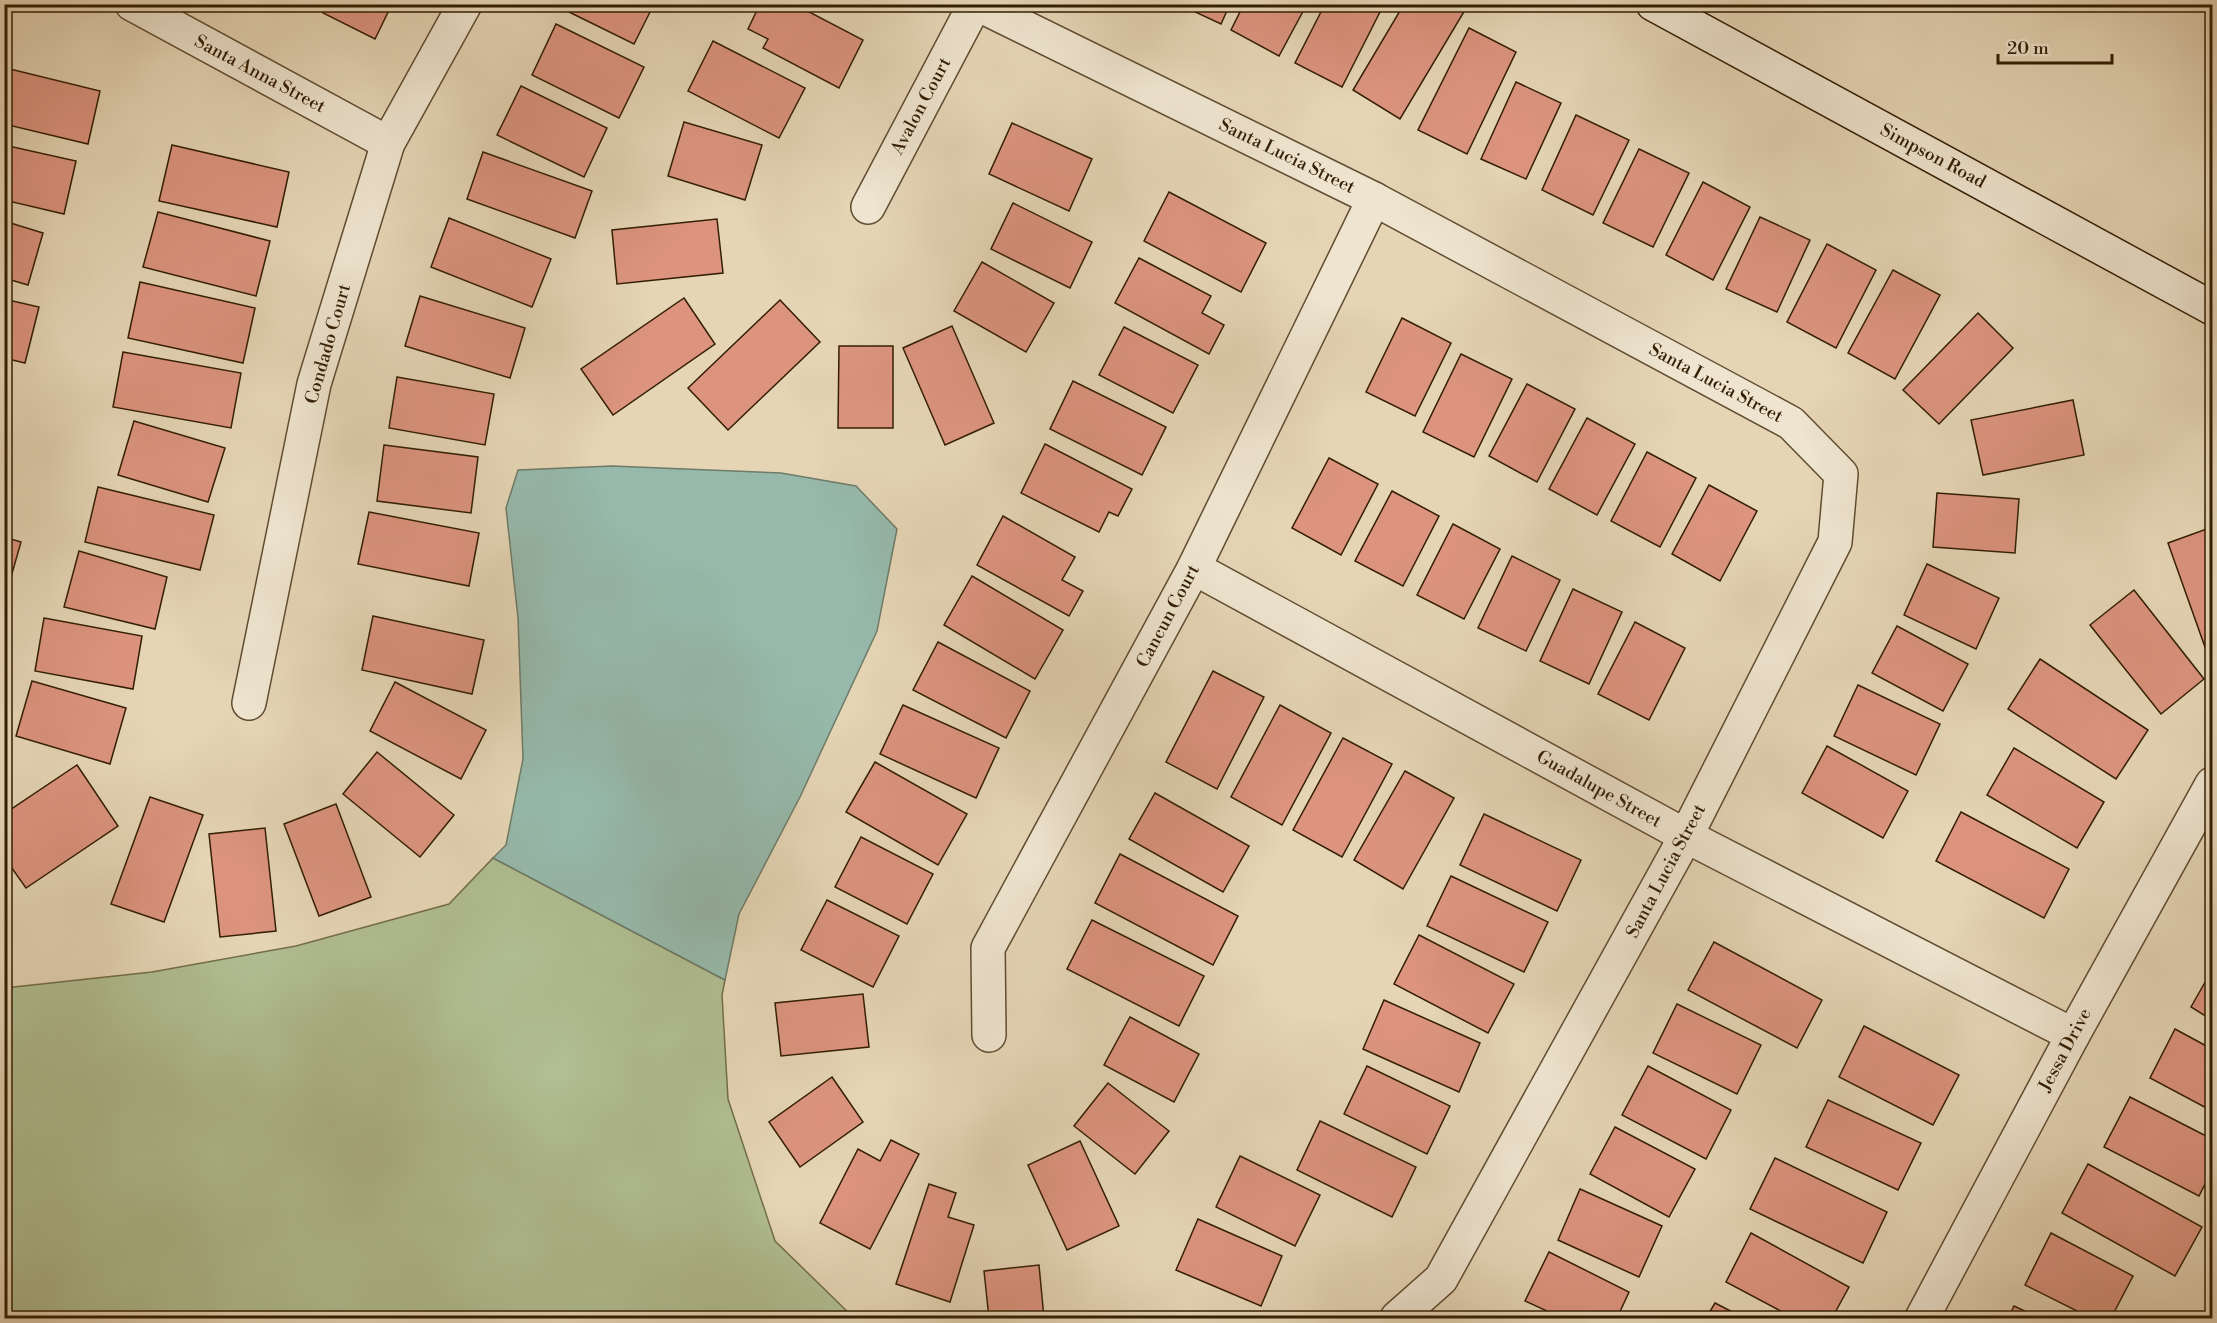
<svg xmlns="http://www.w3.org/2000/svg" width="2217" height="1323" viewBox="0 0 2217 1323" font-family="'Libre Bodoni',serif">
<rect width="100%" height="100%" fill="#e5d5b5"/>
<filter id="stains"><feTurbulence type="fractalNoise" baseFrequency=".00333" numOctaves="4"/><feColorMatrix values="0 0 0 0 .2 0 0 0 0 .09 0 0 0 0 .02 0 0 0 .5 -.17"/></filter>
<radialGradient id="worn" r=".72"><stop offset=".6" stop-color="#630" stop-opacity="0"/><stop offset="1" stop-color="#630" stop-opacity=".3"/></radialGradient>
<polygon fill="#b0be91" stroke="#726e4a" stroke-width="1.5" points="493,858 725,980 722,995 728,1099 775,1241 854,1318 5,1318 5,988 152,972 296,946 449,904"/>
<polygon fill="#96b9ab" stroke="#6e7b68" stroke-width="1.5" points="612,466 781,473 856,486 897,529 877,631 800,797 739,914 725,980 493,858 506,845 523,759 518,618 506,508 518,470"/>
<g fill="#dc947f" stroke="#331e03" stroke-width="1.5">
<polygon points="295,4 311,4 307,11"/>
<polygon points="327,4 392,4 375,39 323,13"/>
<polygon points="567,4 654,4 634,44 565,10"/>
<polygon points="760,4 794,4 863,40 839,88 763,48 768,39 748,29"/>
<polygon points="1196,4 1230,4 1221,24 1193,11"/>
<polygon points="1244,4 1307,4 1279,56 1231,30"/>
<polygon points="1325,4 1384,4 1342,87 1295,63"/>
<polygon points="1404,4 1455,4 1465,10 1400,119 1353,90"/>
<polygon points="556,24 644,67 619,118 532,75"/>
<polygon points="1469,28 1516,52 1467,154 1418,130"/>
<polygon points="713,41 805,88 779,138 688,91"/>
<polygon points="10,69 100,91 88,144 4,124 4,93"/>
<polygon points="1516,82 1561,103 1526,179 1481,159"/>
<polygon points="521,86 607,128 584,177 497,135"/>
<polygon points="1576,115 1629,140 1593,215 1542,190"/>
<polygon points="684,122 762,145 745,200 668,176"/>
<polygon points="1012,123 1092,159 1069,211 989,174"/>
<polygon points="4,145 76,161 64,214 4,200"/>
<polygon points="172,145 289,172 277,227 159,201"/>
<polygon points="1639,149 1689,173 1653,247 1603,223"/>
<polygon points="483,152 592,191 575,238 467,199"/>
<polygon points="1703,182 1750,207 1713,280 1666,255"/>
<polygon points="1169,192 1266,243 1241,292 1144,241"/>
<polygon points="1013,203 1092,242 1070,288 991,249"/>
<polygon points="158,212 270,241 256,296 143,267"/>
<polygon points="1760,217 1810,240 1777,312 1726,289"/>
<polygon points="449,218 551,259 532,307 431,267"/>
<polygon points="717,219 723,273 617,284 612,230"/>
<polygon points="4,221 43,233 28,285 4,278"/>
<polygon points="1827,244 1876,270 1836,348 1787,322"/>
<polygon points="1139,258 1211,296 1202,313 1224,325 1209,354 1115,303"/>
<polygon points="982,262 1054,303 1026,352 954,311"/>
<polygon points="1893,270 1940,295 1895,379 1848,353"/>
<polygon points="140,282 255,308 243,363 128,338"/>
<polygon points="420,296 525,328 510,378 405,346"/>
<polygon points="684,298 715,344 613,415 581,369"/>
<polygon points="4,299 39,307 25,363 4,358"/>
<polygon points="780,300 820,342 728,430 688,388"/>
<polygon points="1978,313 2013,348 1939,424 1903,390"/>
<polygon points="1402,318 1451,343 1415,416 1366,392"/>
<polygon points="952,326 994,423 945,445 903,348"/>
<polygon points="1124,327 1198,365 1173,413 1099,375"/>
<polygon points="839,346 893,346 893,428 838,428"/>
<polygon points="123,352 241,373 231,428 113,407"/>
<polygon points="1461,354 1512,379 1474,457 1423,432"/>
<polygon points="397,377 494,394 485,445 389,428"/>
<polygon points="1073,381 1166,427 1142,475 1050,429"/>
<polygon points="1527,384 1575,409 1537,482 1489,456"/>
<polygon points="2073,400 2084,455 1983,475 1971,420"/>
<polygon points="1587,418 1635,444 1597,515 1549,489"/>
<polygon points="134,421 225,448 208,502 118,475"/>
<polygon points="1045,444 1132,489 1118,516 1109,512 1099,532 1021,493"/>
<polygon points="384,445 478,457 471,513 377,501"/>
<polygon points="1647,452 1696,478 1660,547 1611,521"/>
<polygon points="1329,458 1378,484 1341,555 1292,528"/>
<polygon points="1709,485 1757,511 1720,581 1672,554"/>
<polygon points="98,487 214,515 200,570 85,542"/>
<polygon points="1392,491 1439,516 1403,586 1355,561"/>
<polygon points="1937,493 2019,499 2015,553 1933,547"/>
<polygon points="369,512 479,533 469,586 358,564"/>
<polygon points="1003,516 1075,557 1062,580 1083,591 1069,616 977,565"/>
<polygon points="1453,524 1500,549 1464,619 1417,595"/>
<polygon points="2212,527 2212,664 2211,664 2168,543"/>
<polygon points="4,537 21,542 5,598 4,598"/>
<polygon points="79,551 167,577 155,629 64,607"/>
<polygon points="1512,556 1560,580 1526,651 1478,628"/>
<polygon points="1927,564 1999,598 1976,649 1904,615"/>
<polygon points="972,576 1063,630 1035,679 944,625"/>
<polygon points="1573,589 1622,612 1589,684 1540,661"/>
<polygon points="2134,590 2204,679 2161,714 2090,625"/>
<polygon points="373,616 484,640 472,694 362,670"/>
<polygon points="44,618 142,636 133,689 35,671"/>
<polygon points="1635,622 1685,648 1649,720 1598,694"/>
<polygon points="1897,626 1968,664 1943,711 1872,673"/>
<polygon points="938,642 1030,691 1006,738 913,690"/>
<polygon points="2040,659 2148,730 2116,779 2008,709"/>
<polygon points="1213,671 1264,697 1217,789 1166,762"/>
<polygon points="32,681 126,708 110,764 16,736"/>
<polygon points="395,682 486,730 461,779 370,731"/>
<polygon points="1858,685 1940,724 1916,775 1834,736"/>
<polygon points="903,705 999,748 976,798 880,754"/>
<polygon points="1280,705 1331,733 1282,825 1231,797"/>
<polygon points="1343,738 1392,764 1342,857 1293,830"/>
<polygon points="1827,746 1908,791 1883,838 1802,793"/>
<polygon points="2014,748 2104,802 2077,848 1987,795"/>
<polygon points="377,752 454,815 420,857 343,794"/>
<polygon points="875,762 967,814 938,865 846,812"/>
<polygon points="77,765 118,826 26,888 4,857 4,814"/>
<polygon points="1405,771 1454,798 1403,889 1354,860"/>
<polygon points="1155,793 1249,846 1223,892 1129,839"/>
<polygon points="150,797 203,815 164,922 111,904"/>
<polygon points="336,804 371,897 319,916 284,824"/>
<polygon points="1961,812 2069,869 2044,918 1936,861"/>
<polygon points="1484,814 1581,860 1557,911 1460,865"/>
<polygon points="265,828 276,931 220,937 209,834"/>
<polygon points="861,837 933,874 907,924 835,887"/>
<polygon points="1120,854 1238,916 1213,965 1095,903"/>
<polygon points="1451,876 1548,922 1524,972 1427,926"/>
<polygon points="827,900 899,936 873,987 801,950"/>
<polygon points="1092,920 1204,976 1179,1026 1067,969"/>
<polygon points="1419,935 1514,984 1488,1033 1394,984"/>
<polygon points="1714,942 1822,1000 1797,1048 1688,990"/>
<polygon points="2212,970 2212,1020 2191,1007"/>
<polygon points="863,994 869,1047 781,1056 775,1003"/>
<polygon points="1384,1000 1480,1043 1459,1092 1363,1049"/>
<polygon points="1677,1004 1761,1045 1737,1094 1653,1053"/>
<polygon points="1130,1017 1199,1054 1174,1102 1104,1065"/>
<polygon points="1864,1026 1959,1075 1933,1125 1839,1077"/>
<polygon points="2175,1029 2212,1049 2212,1111 2150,1078"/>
<polygon points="1367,1066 1450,1106 1427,1154 1344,1114"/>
<polygon points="1648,1066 1731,1110 1706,1159 1622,1115"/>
<polygon points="832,1077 863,1122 800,1167 769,1122"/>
<polygon points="1108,1083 1169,1131 1135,1174 1074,1126"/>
<polygon points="2130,1097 2212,1139 2212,1170 2199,1196 2104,1147"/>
<polygon points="1828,1100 1921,1143 1898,1190 1806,1147"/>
<polygon points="1320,1121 1416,1167 1392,1217 1297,1170"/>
<polygon points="1615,1127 1695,1169 1669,1217 1590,1174"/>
<polygon points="891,1140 919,1154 870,1249 820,1223 858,1149 880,1161"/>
<polygon points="1080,1141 1119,1226 1067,1250 1028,1165"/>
<polygon points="1240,1156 1320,1195 1295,1246 1216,1207"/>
<polygon points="1775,1158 1887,1212 1863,1263 1750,1209"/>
<polygon points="2088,1164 2202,1227 2175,1276 2062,1213"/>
<polygon points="929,1184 956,1193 948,1217 974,1225 950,1302 896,1284"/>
<polygon points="1580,1189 1662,1226 1639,1277 1558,1240"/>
<polygon points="1198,1219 1282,1256 1261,1306 1176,1270"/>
<polygon points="1751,1233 1849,1287 1832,1318 1794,1318 1726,1282"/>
<polygon points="2051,1233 2133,1276 2111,1318 2091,1318 2025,1285"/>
<polygon points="1549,1252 1629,1292 1617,1318 1562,1318 1525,1301"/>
<polygon points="1039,1265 1044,1318 989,1318 984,1271"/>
<polygon points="1715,1303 1744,1318 1706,1318"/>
<polygon points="2014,1306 2040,1318 2008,1318"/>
<polygon points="1246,1315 1246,1318 1210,1318"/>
</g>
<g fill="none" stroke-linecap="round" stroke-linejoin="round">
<defs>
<g id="street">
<polyline points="132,4 388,143"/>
<polyline points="977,4 1374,199 1791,423 1841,474 1835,542 1686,836 1441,1279 1397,1318"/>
<polyline points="868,207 975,4"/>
<polyline points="1194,568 1686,836 2073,1035"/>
<polyline points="249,703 314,384 388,143 465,4"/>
<polyline points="989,1035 988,948 1194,568 1374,199"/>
<polyline points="1922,1318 2073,1035 2212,784"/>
</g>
<polyline id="secondary" points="1653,4 2212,308"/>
</defs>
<use href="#street" stroke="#604c30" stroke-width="36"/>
<use href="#secondary" stroke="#331e03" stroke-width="36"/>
<use href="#street" stroke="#eee4cf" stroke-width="33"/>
<use href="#secondary" stroke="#eee4cf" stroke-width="33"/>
</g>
<g text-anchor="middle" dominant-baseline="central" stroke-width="6" stroke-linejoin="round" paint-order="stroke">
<g font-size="18" fill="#331e03" stroke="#eee4cf">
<text transform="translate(260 74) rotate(28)">Santa Anna Street</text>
<text transform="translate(921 106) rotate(-62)">Avalon Court</text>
<text transform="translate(1287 156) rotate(26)">Santa Lucia Street</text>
<text transform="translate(1933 156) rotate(28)">Simpson Road</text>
<text transform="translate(328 344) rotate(-74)">Condado Court</text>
<text transform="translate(1716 383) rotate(28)">Santa Lucia Street</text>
<text transform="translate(1168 616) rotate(-62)">Cancun Court</text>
<text transform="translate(1599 789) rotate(29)">Guadalupe Street</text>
<text transform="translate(1666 871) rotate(-62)">Santa Lucia Street</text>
<text transform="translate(2065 1050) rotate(-62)">Jessa Drive</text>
</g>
</g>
<rect width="2217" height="1323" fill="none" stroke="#e5d5b5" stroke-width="24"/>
<rect x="6" y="6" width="2205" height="1311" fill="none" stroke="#331e03" stroke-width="3"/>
<rect x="12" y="12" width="2193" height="1299" fill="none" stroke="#331e03" stroke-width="1.5"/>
<path d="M1998 54v9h114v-9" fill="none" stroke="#331e03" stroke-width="3"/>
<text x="2007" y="54" font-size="18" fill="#331e03" stroke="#eee4cf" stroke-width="4.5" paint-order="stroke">20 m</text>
<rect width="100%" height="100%" filter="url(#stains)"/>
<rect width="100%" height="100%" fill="url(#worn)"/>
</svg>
